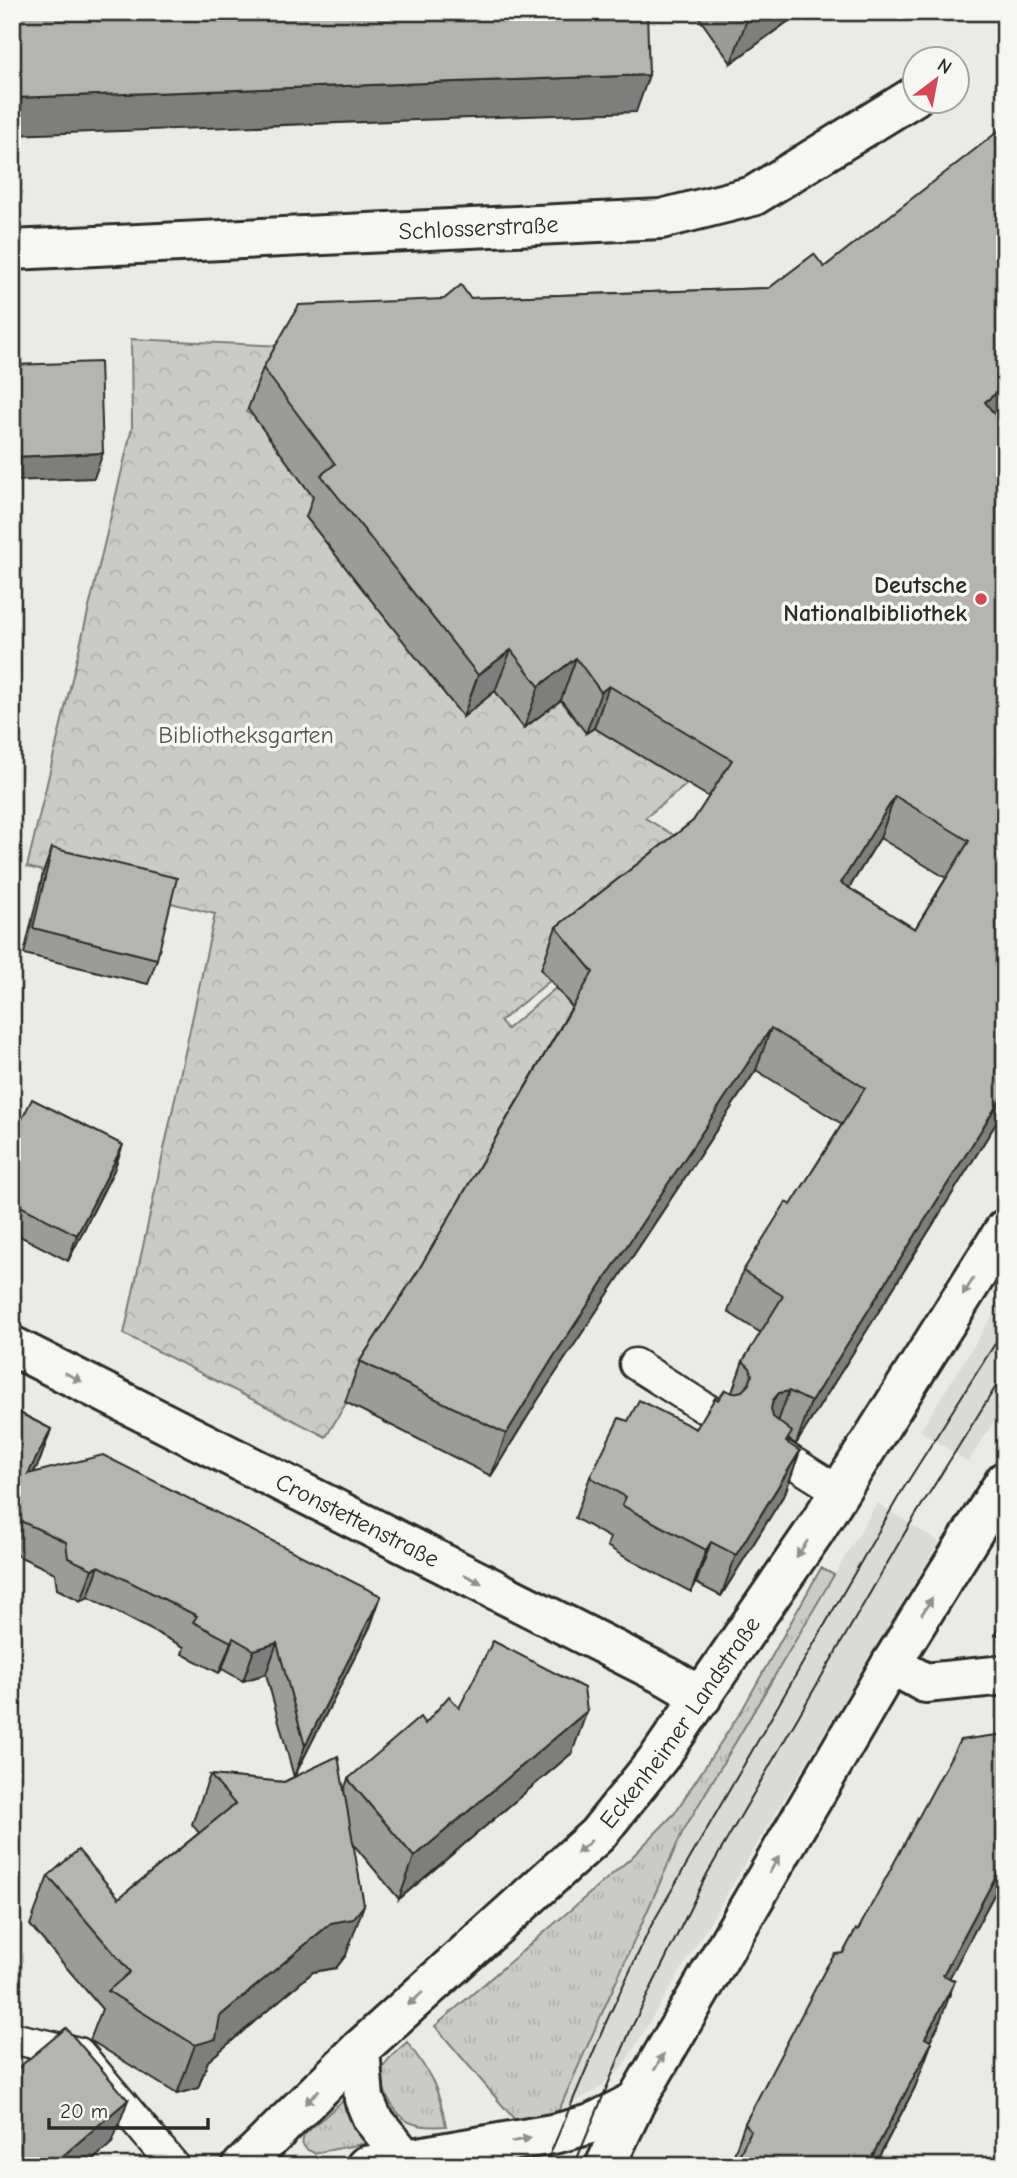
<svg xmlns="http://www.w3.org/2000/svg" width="1017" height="2178" viewBox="0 0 1017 2178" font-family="'Comic Neue',sans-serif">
<defs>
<pattern id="grass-tufts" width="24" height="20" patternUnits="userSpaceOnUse" patternTransform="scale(1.75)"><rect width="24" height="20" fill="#cacac7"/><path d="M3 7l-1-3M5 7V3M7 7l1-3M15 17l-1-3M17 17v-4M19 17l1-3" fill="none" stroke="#aeaeab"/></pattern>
<pattern id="park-crowns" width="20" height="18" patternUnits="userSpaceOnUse" patternTransform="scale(1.75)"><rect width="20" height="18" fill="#cacac7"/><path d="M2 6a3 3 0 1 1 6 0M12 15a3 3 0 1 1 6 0" fill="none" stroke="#aeaeab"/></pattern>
</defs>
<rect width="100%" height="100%" fill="#eaeae6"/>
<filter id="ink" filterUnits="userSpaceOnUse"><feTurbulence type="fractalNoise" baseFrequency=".0143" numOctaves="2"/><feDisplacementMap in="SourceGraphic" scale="14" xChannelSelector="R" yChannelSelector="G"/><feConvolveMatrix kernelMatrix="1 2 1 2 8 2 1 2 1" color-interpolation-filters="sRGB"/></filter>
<g filter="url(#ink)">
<g fill="#dadad6">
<polygon points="1005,1296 1005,1404 968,1462 920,1431"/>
<polygon points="877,1503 939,1542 622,2068 595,2091 559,2110 682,1833"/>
</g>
<g fill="url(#grass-tufts)" stroke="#7a7a79" stroke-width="2">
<polygon points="821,1568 834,1575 682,1833 559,2110 520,2126 435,2026 631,1858 674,1814 742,1710"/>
<path d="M407 2042C430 2073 439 2087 446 2126 434 2127 420 2127 409 2122 394 2115 375 2081 384 2066 388 2057 400 2049 407 2042Z"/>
<polygon points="349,2095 373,2142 314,2153 306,2149 302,2143 304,2135"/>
</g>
<polygon fill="url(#park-crowns)" stroke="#7a7a79" stroke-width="2" points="131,339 284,346 246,412 363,473 306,517 463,716 495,691 524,728 561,700 586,733 626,704 687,784 645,818 687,843 551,980 500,1021 507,1029 557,987 577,1013 326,1437 124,1334 215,914 27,867 132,428"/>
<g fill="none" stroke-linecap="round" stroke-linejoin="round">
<defs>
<g id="lane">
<polyline points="635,1364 719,1417"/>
<polyline points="773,1450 840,1492"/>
<polyline points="12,2038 79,2053 174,2166"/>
</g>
<g id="street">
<path id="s1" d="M12 250 661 219 753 196 915 96"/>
<path id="s2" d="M12 1346 668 1677 702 1697"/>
<polyline points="891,1664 925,1683 1005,1675"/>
<polyline points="242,2166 360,2049"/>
<polyline points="366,2166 558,2133 591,2124 636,2101"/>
</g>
<g id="secondary">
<path id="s3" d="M411 2166 372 2118 364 2099 360 2049 597 1835 661 1755 814 1532 1005 1229"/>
<polyline points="605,2166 636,2101 891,1664 1005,1481"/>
</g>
</defs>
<use href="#lane" stroke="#2b2b2b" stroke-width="35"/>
<use href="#street" stroke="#2b2b2b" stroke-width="44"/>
<use href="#secondary" stroke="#2b2b2b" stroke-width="44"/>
<use href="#lane" stroke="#f6f6f2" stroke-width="30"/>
<use href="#street" stroke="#f6f6f2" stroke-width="38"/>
<use href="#secondary" stroke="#f6f6f2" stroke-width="38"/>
<g stroke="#2b2b2b" stroke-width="2">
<polyline points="545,2166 607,2020 651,1926 903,1489 1005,1328"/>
<polyline points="574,2166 631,2029 707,1874 910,1524 1005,1372"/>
</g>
</g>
<g fill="#9b9b98" stroke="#2b2b2b" stroke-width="2" fill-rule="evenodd">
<polygon points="695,12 801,12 731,63"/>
<path d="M824 267 999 421 1005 1109 796 1444 789 1440 788 1444 800 1451 785 1493 721 1596 696 1583 691 1592 621 1555 607 1546 610 1538 575 1518 590 1477 628 1421 696 1429 718 1400 732 1392 743 1361 761 1333 728 1312 743 1271 791 1205 842 1124 756 1070 539 1398 491 1476 345 1402 360 1361 418 1271 572 1007 541 969 556 927 693 821 709 797 594 728 586 733 561 700 524 728 495 691 463 717 306 517 313 497 248 409 263 368 470 298 769 288ZM880 838 946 878 915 929 849 888Z"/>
<polygon points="52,848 157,959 148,984 24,954 43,873"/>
<polygon points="12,1114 114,1170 68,1261 12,1232"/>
<polygon points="12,1409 51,1429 40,1460 34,1472 381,1596 370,1627 294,1777 344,1790 348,1779 425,1724 459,1708 572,1753 399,1899 354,1845 346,1955 336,1968 313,1972 208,2061 198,2088 177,2094 90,2040 102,2009 30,1925 48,1876 119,1898 199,1833 192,1824 210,1775 284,1782 294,1777 266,1674 243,1681 222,1669 219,1673 182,1654 184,1647 88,1597 81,1601 57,1589 55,1573 12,1553"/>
<polygon points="1005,1874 949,1978 938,2026 930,2041 915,2087 874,2166 730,2166 745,2123 843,1953 858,1930"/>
</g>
<g fill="#7e7e7c" stroke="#2b2b2b" stroke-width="2">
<polygon points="759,12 801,12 731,63 746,22"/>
<polygon points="649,75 636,112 12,135 12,98"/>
<polygon points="1005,386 1005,416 970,444 985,402"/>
<polygon points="103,453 94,478 12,481 12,457"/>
<polygon points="511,650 495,691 463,717 478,675"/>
<polygon points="576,658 561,700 524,728 539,686"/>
<polygon points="609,686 594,728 586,733 601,692"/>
<polygon points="895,796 880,838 826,925 841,883"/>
<polygon points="771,1028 756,1070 539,1398 491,1476 506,1434 554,1356"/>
<polygon points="1005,1092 1005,1109 796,1444 811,1402"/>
<polygon points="123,1145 114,1170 68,1261 77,1235"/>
<polygon points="789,1391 774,1433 764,1435 773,1400 779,1393"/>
<polygon points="51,1429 40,1460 17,1505 28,1474"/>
<polygon points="800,1451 785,1493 721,1596 736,1555"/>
<polygon points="711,1542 696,1583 691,1592 706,1550"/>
<polygon points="99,1566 88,1597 81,1601 92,1569"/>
<polygon points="381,1596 370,1627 294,1777 305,1746"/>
<polygon points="1005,1607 1005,1634 995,1635"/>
<polygon points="233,1638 222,1669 219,1673 231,1642"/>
<polygon points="277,1643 266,1674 243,1681 254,1650"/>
<polygon points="587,1711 572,1753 399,1899 414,1857"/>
<polygon points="1005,1859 1005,1874 927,2020 943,1975"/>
<polygon points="364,1905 346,1955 336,1968 313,1972 208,2061 198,2088 177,2094 195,2045 220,2016 331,1923"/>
<polygon points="955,1981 938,2026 908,2083 925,2038"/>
<polygon points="932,2042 915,2087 874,2166 867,2166"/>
<polygon points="128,2100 112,2143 86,2166 51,2166"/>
</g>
<g fill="#b4b4b1" stroke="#2b2b2b" stroke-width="2" fill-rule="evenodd">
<polygon points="12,12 647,12 649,75 12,98"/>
<polygon points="740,12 759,12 746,22"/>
<path d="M1005 126V386L985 402 1005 428V1092L811 1402 789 1391 779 1393 773 1400 771 1409 773 1417 792 1432 786 1442 800 1451 736 1555 711 1542 706 1550 636 1513 622 1505 626 1497 590 1477 619 1418 628 1421 639 1400 696 1429 715 1398 718 1400 725 1390 733 1393 742 1391 749 1384 752 1375 750 1368 743 1361 783 1296 743 1271 786 1202 791 1205 865 1088 771 1028 554 1356 506 1434 360 1361 418 1271 593 972 556 927 693 821 732 760 609 686 601 692 576 658 539 686 511 650 478 675 321 475 335 464 263 368 299 305 444 299 461 285 470 298 769 288 814 254 824 267ZM895 796 969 841 915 929 841 883Z"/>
<polygon points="100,362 103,453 12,457 12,365"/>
<polygon points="52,848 177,878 157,959 33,928"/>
<polygon points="32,1099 123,1145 77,1235 12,1202 12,1114 22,1119"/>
<polygon points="12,1409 51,1429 28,1474 103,1455 381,1596 305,1746 277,1643 254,1650 233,1638 231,1642 193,1622 197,1616 99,1566 92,1569 68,1558 66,1542 12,1517"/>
<polygon points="493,1641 584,1688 587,1711 414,1857 348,1779 420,1717 425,1724 449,1696 459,1708"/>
<polygon points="1005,1734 1005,1859 943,1975 955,1981 925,2038 932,2042 867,2166 734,2166 751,2131 745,2123 827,1966 835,1954 843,1953 856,1929 858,1930 960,1740"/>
<polygon points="338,1756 364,1905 353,1919 331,1923 220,2016 216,2039 195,2045 108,1991 130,1972 48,1876 78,1850 119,1898 235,1804 210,1775 284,1782"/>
<polygon points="66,2028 128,2100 51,2166 12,2166 12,2073"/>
</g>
<defs><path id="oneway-solid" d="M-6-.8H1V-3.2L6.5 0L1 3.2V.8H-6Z" transform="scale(1.75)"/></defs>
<g fill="#90908e">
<use href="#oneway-solid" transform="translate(968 1287) rotate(122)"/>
<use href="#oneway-solid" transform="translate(73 1377) rotate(27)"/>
<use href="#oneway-solid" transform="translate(802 1549) rotate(124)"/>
<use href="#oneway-solid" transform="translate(473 1579) rotate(27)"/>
<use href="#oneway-solid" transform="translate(927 1606) rotate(-58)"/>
<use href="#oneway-solid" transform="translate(584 1847) rotate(138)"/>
<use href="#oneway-solid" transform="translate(774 1865) rotate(-60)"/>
<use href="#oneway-solid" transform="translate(415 1999) rotate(138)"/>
<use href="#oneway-solid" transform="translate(659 2062) rotate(-60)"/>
<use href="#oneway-solid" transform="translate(312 2097) rotate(135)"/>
<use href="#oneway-solid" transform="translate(521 2140) rotate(-10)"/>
</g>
</g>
<circle fill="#d1495b" stroke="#f6f6f2" stroke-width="2.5" cx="981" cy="599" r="7"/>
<g text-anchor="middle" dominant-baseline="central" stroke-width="7" stroke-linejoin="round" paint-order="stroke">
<g font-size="24" fill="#2b2b2b" stroke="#f6f6f2">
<text stroke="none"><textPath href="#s1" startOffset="467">Schlosserstraße</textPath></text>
<text stroke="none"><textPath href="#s2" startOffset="387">Cronstettenstraße</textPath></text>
<text stroke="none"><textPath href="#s3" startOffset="592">Eckenheimer Landstraße</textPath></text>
</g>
<g font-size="24" font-weight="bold" fill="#2b2b2b" stroke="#f6f6f2" text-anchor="end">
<text x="967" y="585">Deutsche<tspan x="967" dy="28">Nationalbibliothek</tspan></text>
</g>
<g font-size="24" fill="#535352" stroke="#f6f6f2">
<text x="246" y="735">Bibliotheksgarten</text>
</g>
</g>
<rect width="1017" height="2178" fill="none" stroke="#f6f6f2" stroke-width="42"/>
<rect x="21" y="21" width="975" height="2136" fill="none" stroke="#2b2b2b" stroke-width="2.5" filter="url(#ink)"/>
<g transform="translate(936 80) rotate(32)"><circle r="33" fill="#f6f6f2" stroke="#a5a5a2" stroke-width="2"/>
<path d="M0-5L12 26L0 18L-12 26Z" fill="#d1495b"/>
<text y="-10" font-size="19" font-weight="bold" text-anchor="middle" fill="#2b2b2b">N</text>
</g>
<path d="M49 2118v10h159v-10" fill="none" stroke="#2b2b2b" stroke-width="3.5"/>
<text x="60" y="2118" font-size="21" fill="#2b2b2b" stroke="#f6f6f2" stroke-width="5" paint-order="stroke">20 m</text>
</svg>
